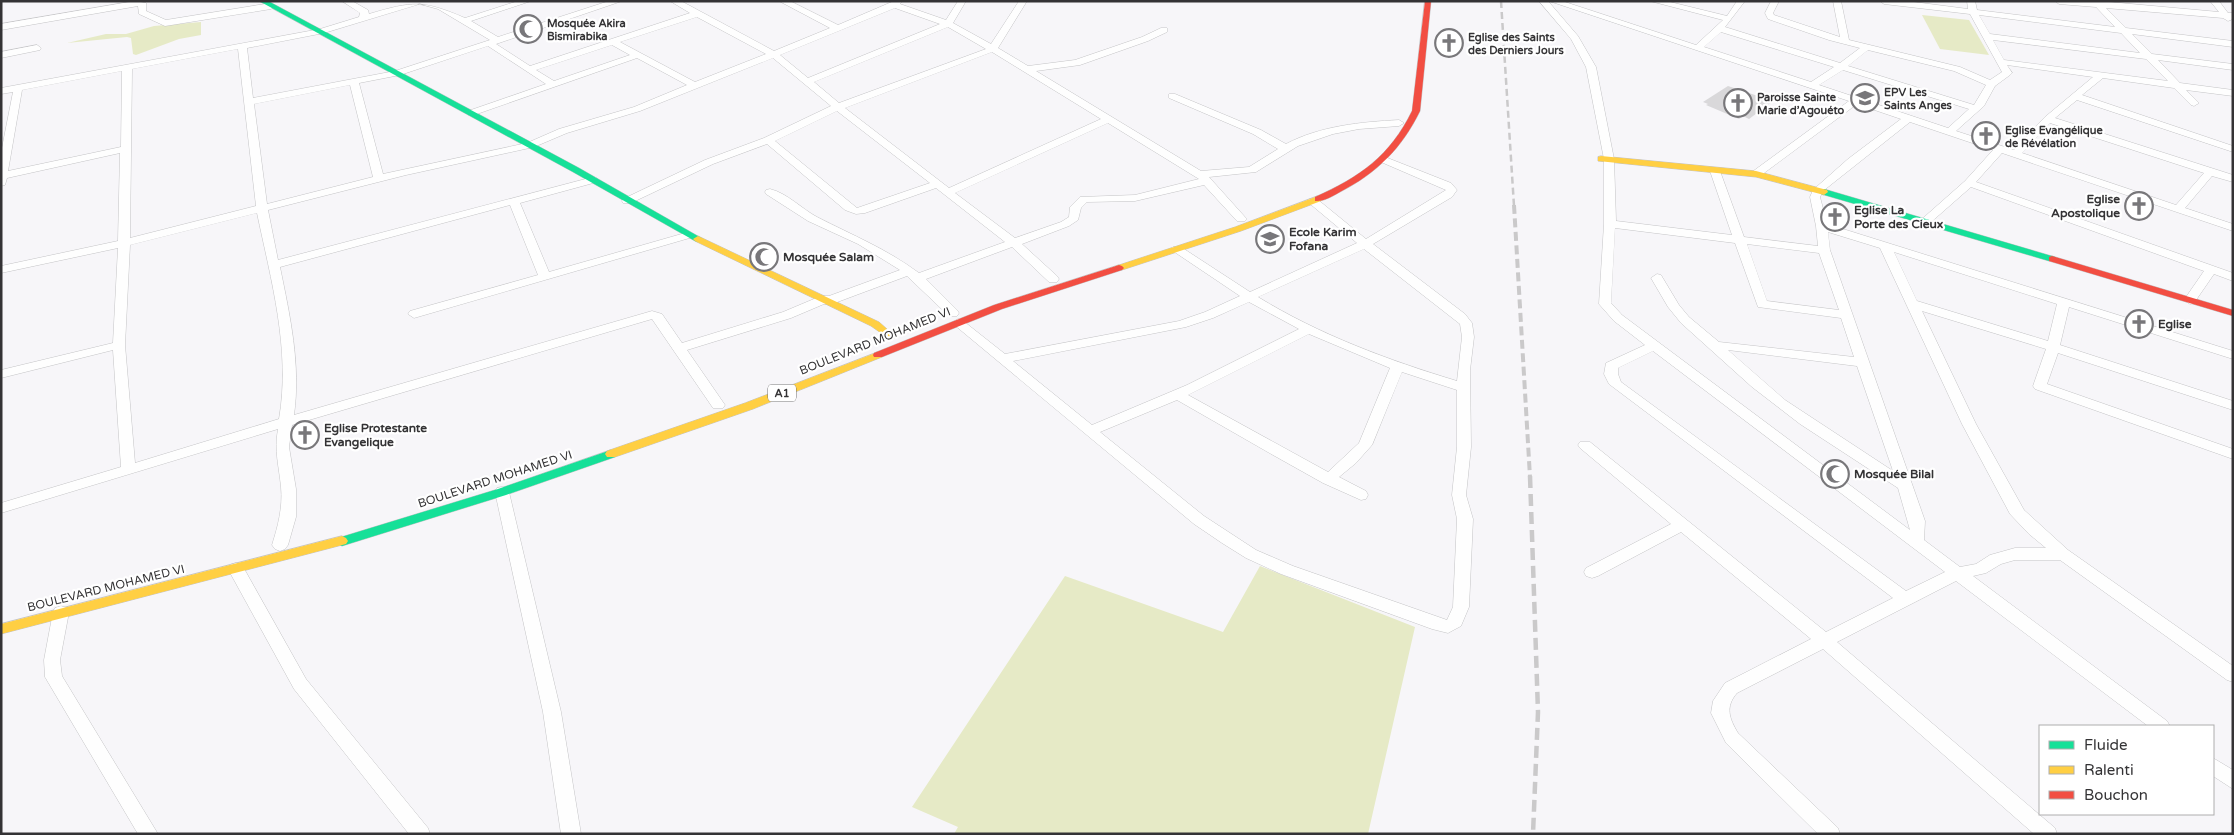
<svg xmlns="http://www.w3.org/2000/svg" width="2234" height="835" viewBox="0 0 2234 835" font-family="'Varela Round',sans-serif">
<rect width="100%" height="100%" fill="#f7f6f9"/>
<g fill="#e6eac6">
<polygon points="1922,15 1969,20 1989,55 1940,49"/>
<polygon points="201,22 201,35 179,39 136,55 133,54 131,38 127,37 67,43 106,34 126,34 154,26"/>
<polygon points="1260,566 1415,627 1368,834 954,834 958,827 912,807 1065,576 1223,632"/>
</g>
<polygon fill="#d9d8da" points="1728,86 1773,101 1749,119 1743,116 1739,119 1706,105 1708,104 1703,102"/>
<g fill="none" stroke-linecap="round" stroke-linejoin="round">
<defs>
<g id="street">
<polygon points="135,1 146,3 146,11 166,20 271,3 275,6 271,9 165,26 139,14 138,6 1,30 1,24"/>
<path d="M342 1H352L368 10 369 14C413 1 423 0 465 18L518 1H531L471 21 498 37 609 1H622L496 44 530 66 690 13 670 1H681L774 51 830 28 779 1H790L838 25 894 1H902L900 4 946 20 958 1H966L953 23 991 44 1019 1H1027L998 48 1028 66 1075 60 1142 37 1161 28H1167V32L1148 41 1080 65 1036 71 1201 171 1249 167 1278 149 1253 134 1169 98V94H1175L1261 130 1286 144C1320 126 1361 122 1399 120L1404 123 1399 126 1359 129 1333 134 1298 146 1256 172 1209 177 1245 217 1247 219 1245 221H1237L1204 185 1135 201 1087 202 1081 208 1078 220 1069 226 1022 244 1057 276 1059 279 1057 282H1049L1012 247 926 279 957 310 959 313 957 316H949L907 276 832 304H824L791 318 687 350 725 405 723 408H713L652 319 292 425 289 447 296 489V517L288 545 285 549 280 551 275 549 272 545C278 526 283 507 281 487 279 466 274 451 278 429L1 513V503L121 467 113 350 1 378V370L113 343 118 248 1 273V266L118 241 120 153 7 178 5 185 1 186V153L13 92 1 94V88L320 29 359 17 360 13ZM420 4 438 9 490 40 395 71 253 98 247 48 324 33ZM895 8 940 24 808 78 780 55ZM697 17 766 54 695 82 620 42ZM948 27 986 49 839 103 814 82ZM612 45 630 55 554 81 536 70ZM488 46 546 84 468 111V115H474L637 58 687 85 634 107 559 129 527 143 383 174 359 83 400 75ZM238 49 256 206 130 238 132 69ZM992 52 1101 119 949 188 845 108ZM773 58 831 106 764 138 705 160 623 199 622 201 623 203H631L713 164 767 144 845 210 856 214 865 213 936 188 1005 242 919 273C885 248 854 236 817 217 802 209 787 193 770 189L766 190 765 192 766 194 808 221 858 244 900 270 829 296H821L783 312 682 343 662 314 652 311 294 415C301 365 290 316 280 267L510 205 538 275 410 311 408 314 414 318 693 237 695 235 689 232 685 233 549 272 520 203 597 182V178L593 177 278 260 268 210 406 175 534 147 567 133 640 111ZM122 71 121 147 8 171 22 90ZM350 85 373 177 267 204 254 104ZM837 111 930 183 857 208 775 141ZM1108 123 1199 179 1135 195 1080 197 1070 207 1069 217 1061 222 1015 238 955 193ZM257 213C271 280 291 350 279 419L135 463 125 345 130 245Z"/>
<path d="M1539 1H1548L1578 36 1596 67 1614 159 1616 221 1732 235 1710 171 1715 168 1720 171 1744 237 1818 246 1816 226 1810 197 1813 190 1848 159 1901 119 1857 104 1760 176H1752V172L1849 101 1549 1H1562L1696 45 1723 20 1650 1H1666L1727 16 1737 1H1745L1725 27 1840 63 1860 48 1829 40 1768 19 1765 13 1771 1H1779L1773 13 1774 15 1840 37 1833 1H1841L1849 40 1960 67 1990 80 2002 72 1970 14 1884 4 1880 1H1906L1968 9 1967 1H1975L1977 10 2115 27 2096 7 2059 4 2055 1H2098L2219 12 2210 1H2219L2228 13H2233V19L2228 21 2223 18 2106 8 2126 28 2233 41V47L2132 34 2152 54 2233 64V70L2158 60 2180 83 2233 90V96L2186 90 2199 103 2194 106 2191 105 2174 88 2103 78 2082 95 2233 146V152L2077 100 2055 118 2233 175V182L2212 176 2185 208 2233 224V231L2002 153 1976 182 2233 273V281L2214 274 2194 303 2190 304 2184 300 2204 271 1971 187 1930 223H1922L1920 221 1922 219 1965 181 1993 150 1910 122 1823 191 1820 197 1827 224 2233 351V359L2069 307 2060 345 2233 401V410L2058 353 2047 384 2233 449V459L2035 389 2033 386 2046 349 1922 311 1976 424 2024 510 2068 550 2233 666V682L2227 680 2060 560H2015L2001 564 1986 573 1973 576 2167 721 2170 726H2148L1956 581 1837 642 2055 828 2057 834H2034L1823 649 1737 693C1725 707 1729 718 1738 733L1838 828 1840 834H1818L1726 743 1711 713 1713 701 1725 683 1811 639 1681 532 1598 576 1592 578 1586 576 1584 572 1586 568 1671 524 1580 448 1578 445 1580 442H1590L1826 632 1893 598 1609 384 1604 374 1606 363 1645 345 1614 321 1599 304 1604 224V159L1586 67 1571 39ZM1979 15 2121 33 2140 53 1990 34ZM1721 32 1834 67 1811 82 1704 47ZM1993 40 2146 59 2168 81 2004 60ZM1868 50 1954 71 1986 85 1974 105 1848 66ZM2007 65 2093 77 2045 117 2014 150 1956 131 1984 106 1995 86 2010 75 2012 73ZM1843 70 1969 109 1948 128 1819 85ZM2050 123 2204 173 2176 205 2022 153ZM1615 228 1735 243 1758 307 1841 318 1854 357 1719 342 1689 317 1679 305 1661 275 1657 274 1651 278 1668 307 1681 323 1752 387 1800 424 1898 488 1910 530 1622 315 1611 303ZM1828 232 1880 248 1962 424 2010 514 2029 534 2046 548H2015L1990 555 1976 564 1960 567 1924 540 1925 521 1830 250ZM1747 244 1819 253 1839 310 1767 301ZM1894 252 2057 304 2048 341 1917 301ZM1728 350 1857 366 1893 471 1785 400ZM1653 351 1945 572 1906 591 1621 382 1618 374V368Z"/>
<polygon points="37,45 41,48 40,50 1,58 1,52"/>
<path d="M1385 157 1451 183 1457 190 1452 197 1373 244 1465 314 1472 323 1474 337 1470 370 1471 447 1466 495 1473 519 1469 607 1461 626 1448 633 1432 629 1281 574 1246 558 1222 543 1194 524 952 323 958 319 962 320 1005 354 1179 321 1205 312 1240 296 1173 251 1171 249 1173 247H1181L1250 292 1357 243 1309 203 1308 201 1309 199H1317L1366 239 1446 190 1381 162 1380 160ZM1364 249 1460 324 1462 337 1457 381C1388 360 1320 335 1258 297ZM1249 302 1299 329 1187 385 1092 425 1013 361 1186 327 1213 318ZM1309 334 1390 368 1359 443 1328 472 1188 395ZM1402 372 1457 390V447L1452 495 1457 519 1453 607 1447 620 1293 566 1256 550 1204 516 1100 432 1177 400 1273 455 1323 483 1361 500 1366 499 1368 495 1366 491 1339 477 1356 463 1372 445Z"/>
<polygon points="502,487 507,488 509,492 561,712 581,834 561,834 543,712 495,492 497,488"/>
<polygon points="236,563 242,565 306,679 428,828 430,834 409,834 294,689 228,569 230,565"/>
<polygon points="61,606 67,608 69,612 60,660 62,676 158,834 138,834 45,677 44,660 53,612 55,608"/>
<polygon points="2213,758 2233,770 2233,789 2213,776"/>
</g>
<g id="fast">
<polygon points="259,1 268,1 579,168 703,239 698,242 695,241 573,172"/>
<polygon points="1824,189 2055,257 2057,259 2055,261 2049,261 1821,194 1820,192"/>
<polygon points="611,450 617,454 615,457 506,495 342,546 338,544 336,541 338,538 498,489"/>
</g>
<g id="slow">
<polygon points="1601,156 1756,171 1827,190 1828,192 1824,195 1756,177 1598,161 1598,157"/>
<polygon points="1318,196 1322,199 1321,201 1241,231 1122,270 1116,270 1114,268 1116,266 1235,227"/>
<polygon points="698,236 879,322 896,337 891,340 871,326 695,241 693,239"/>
<polygon points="878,352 883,355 882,357 753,409 615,457 607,457 605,454 607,451 745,403"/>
<polygon points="342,536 346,538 348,541 346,544 1,634 1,624"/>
</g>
<g id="jam">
<path d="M1425 1H1431L1420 111C1402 148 1377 173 1340 192 1333 196 1323 202 1315 201V197C1360 177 1390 156 1412 111Z"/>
<polygon points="2052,256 2233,310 2233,316 2049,261 2049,257"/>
<polygon points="1119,265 1122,266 1124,268 1122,270 1002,309 882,357 874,357 873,355 874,353 994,305"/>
</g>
</defs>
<use href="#street" stroke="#c4c4c6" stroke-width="1"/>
<use href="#fast" stroke="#c4c4c6" stroke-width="1"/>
<use href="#slow" stroke="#c4c4c6" stroke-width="1"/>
<use href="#jam" stroke="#c4c4c6" stroke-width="1"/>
<use href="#street" fill="#fefefe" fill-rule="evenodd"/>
<use href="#fast" fill="#16e098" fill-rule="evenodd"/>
<use href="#slow" fill="#ffcf43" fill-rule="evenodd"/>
<use href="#jam" fill="#f24e42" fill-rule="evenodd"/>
<polyline stroke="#cac9ca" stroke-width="2.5" stroke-dasharray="7 4" stroke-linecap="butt" points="1501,1 1514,206"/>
<polyline stroke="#cac9ca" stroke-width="4" stroke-dasharray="9 4.5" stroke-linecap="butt" points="1514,205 1530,477"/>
<polyline stroke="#cac9ca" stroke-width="4.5" stroke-dasharray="12 6" stroke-linecap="butt" points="1530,476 1538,712 1533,834"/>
</g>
<defs>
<symbol id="mosque-ring" viewBox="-11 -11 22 22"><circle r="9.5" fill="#fff" stroke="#78777a" stroke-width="1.5"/><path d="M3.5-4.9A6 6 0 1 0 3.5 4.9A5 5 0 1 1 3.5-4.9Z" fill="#78777a"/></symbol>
<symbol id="church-ring" viewBox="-11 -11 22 22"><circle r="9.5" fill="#fff" stroke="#78777a" stroke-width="1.5"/><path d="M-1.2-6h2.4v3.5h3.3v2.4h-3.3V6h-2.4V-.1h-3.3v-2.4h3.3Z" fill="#78777a"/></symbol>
<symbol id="school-ring" viewBox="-11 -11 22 22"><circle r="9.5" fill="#fff" stroke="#78777a" stroke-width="1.5"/><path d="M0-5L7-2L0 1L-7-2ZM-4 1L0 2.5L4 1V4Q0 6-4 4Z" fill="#78777a"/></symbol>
</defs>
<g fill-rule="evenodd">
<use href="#mosque-ring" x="512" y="13" width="32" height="32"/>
<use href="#church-ring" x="1433" y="27" width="32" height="32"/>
<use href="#school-ring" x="1849" y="82" width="32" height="32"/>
<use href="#church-ring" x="1722" y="87" width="32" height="32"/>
<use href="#church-ring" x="1970" y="120" width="32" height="32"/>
<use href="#church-ring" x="2123" y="190" width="32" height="32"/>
<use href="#church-ring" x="1819" y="201" width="32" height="32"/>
<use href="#school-ring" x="1254" y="223" width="32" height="32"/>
<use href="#mosque-ring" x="748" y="241" width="32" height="32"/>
<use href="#church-ring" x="2123" y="308" width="32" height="32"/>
<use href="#church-ring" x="289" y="419" width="32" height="32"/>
<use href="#mosque-ring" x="1819" y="458" width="32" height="32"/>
</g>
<g text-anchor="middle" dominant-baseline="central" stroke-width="4.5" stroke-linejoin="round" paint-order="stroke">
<g font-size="11" font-weight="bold" fill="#343335" stroke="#fff" text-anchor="start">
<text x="547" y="23">Mosquée Akira<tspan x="547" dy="13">Bismirabika</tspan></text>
<text x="1468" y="37">Eglise des Saints<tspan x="1468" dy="13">des Derniers Jours</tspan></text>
<text x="1884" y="92">EPV Les<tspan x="1884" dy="13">Saints Anges</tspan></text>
<text x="1757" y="97">Paroisse Sainte<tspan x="1757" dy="13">Marie d’Agouéto</tspan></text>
<text x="2005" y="130">Eglise Evangélique<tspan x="2005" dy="13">de Révélation</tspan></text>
</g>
<rect fill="#fff" stroke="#717072" stroke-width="1" x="768" y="384.5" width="28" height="17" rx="4"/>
<g font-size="11" font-weight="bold" fill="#343335">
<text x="782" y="393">A1</text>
</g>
<g font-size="12" font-weight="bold" fill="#343335" stroke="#fff" text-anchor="start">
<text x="2120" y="199" text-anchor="end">Eglise<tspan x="2120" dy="14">Apostolique</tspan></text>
<text x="1854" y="210">Eglise La<tspan x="1854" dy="14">Porte des Cieux</tspan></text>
<text x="1289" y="232">Ecole Karim<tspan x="1289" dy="14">Fofana</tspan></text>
<text x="783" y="257">Mosquée Salam</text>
<text x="2158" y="324">Eglise</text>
<text x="324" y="428">Eglise Protestante<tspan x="324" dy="14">Evangelique</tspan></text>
<text x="1854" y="474">Mosquée Bilal</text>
</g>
<g font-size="12" fill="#343335" stroke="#fff">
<text transform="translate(875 341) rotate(-22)">BOULEVARD MOHAMED VI</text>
<text transform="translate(495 479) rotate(-18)">BOULEVARD MOHAMED VI</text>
<text transform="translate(106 588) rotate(-14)">BOULEVARD MOHAMED VI</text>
</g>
</g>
<rect width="2234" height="835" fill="none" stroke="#343335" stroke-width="5"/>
<rect x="2039" y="725" width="175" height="90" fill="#ffffff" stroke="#aeadae"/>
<rect x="2049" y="741" width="25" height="8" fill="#16e098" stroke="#aeadae"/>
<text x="2084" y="750" font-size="15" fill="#343335">Fluide</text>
<rect x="2049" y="766" width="25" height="8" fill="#ffcf43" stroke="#aeadae"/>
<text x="2084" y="775" font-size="15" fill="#343335">Ralenti</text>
<rect x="2049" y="791" width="25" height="8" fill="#f24e42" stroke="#aeadae"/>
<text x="2084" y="800" font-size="15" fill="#343335">Bouchon</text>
</svg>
